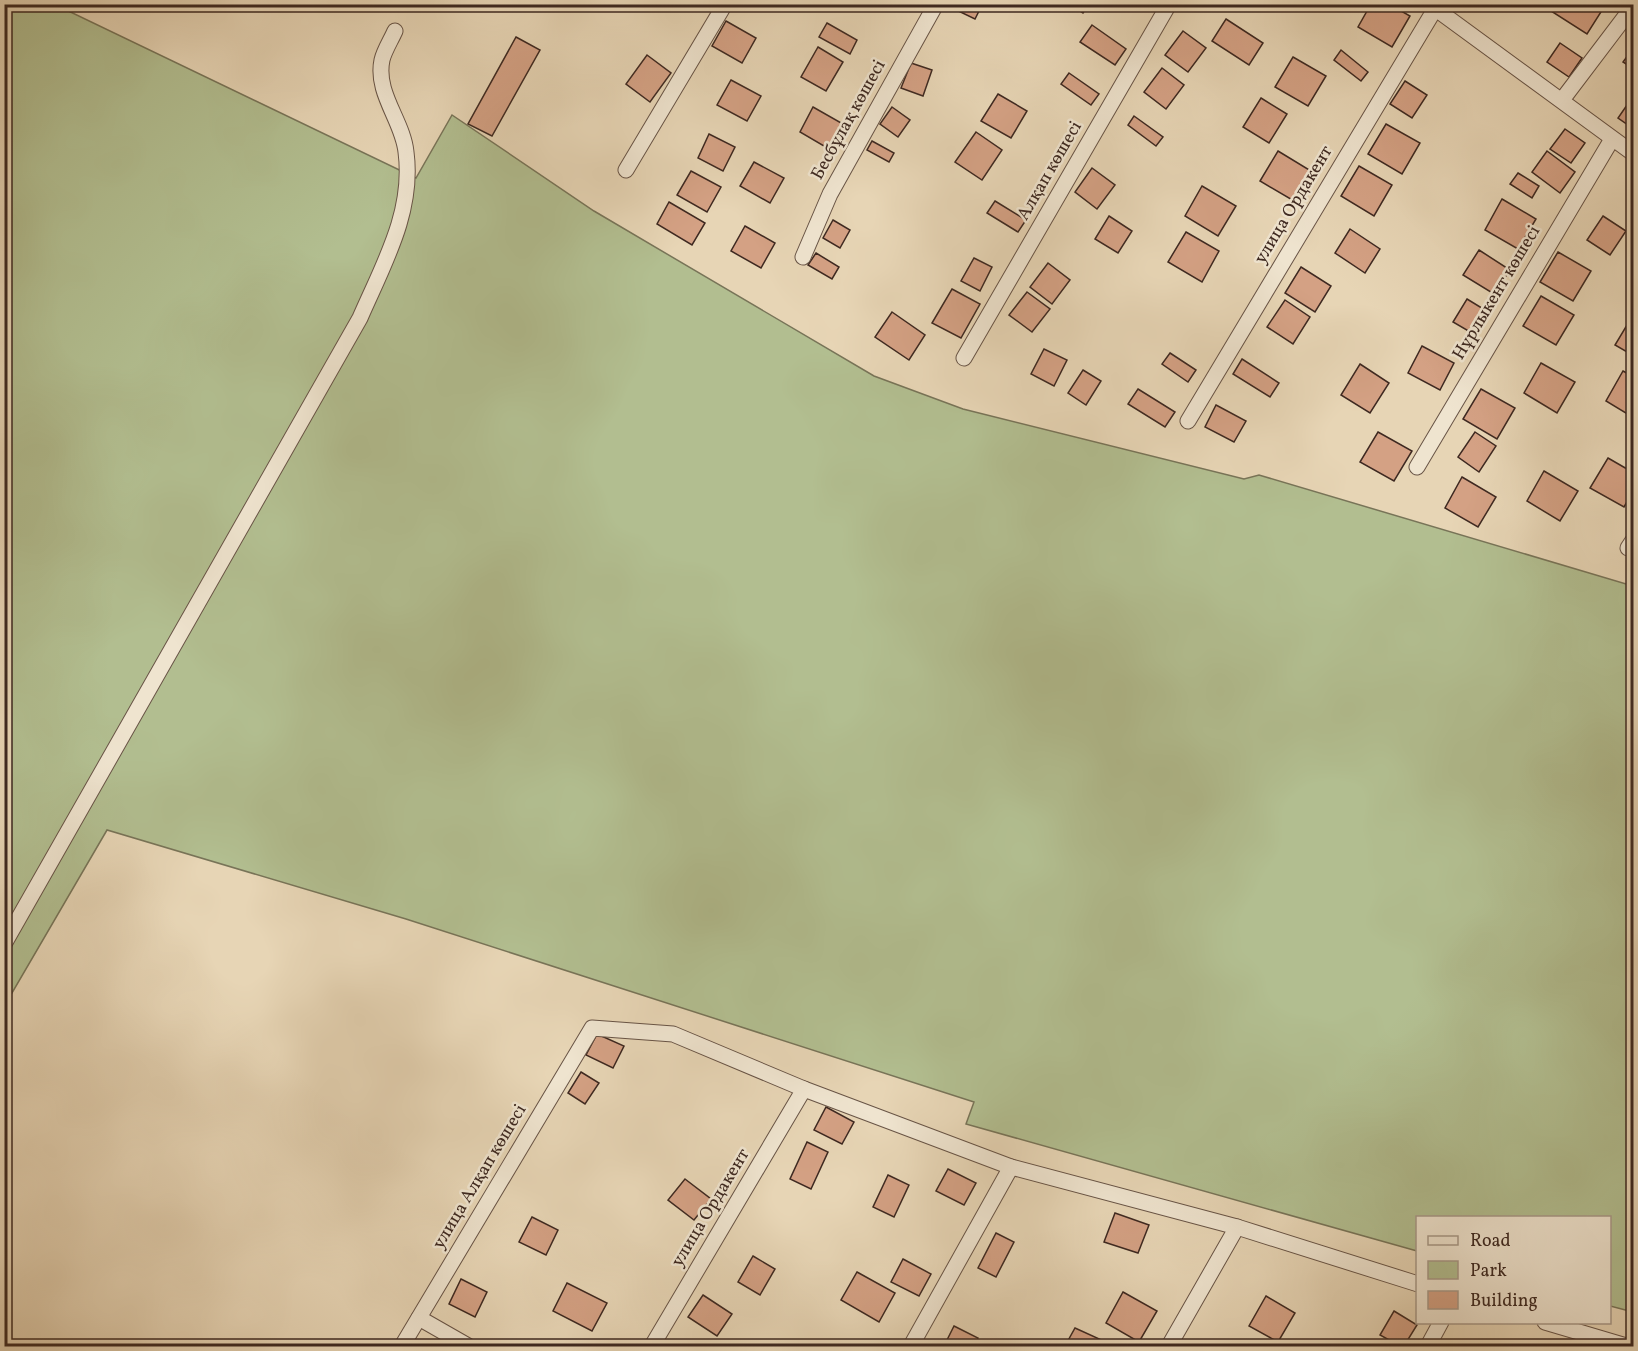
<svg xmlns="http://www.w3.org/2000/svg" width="1638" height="1351" viewBox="0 0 1638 1351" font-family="Vollkorn,serif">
<rect width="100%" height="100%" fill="#e7d5b5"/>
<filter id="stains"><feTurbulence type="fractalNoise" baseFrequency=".00333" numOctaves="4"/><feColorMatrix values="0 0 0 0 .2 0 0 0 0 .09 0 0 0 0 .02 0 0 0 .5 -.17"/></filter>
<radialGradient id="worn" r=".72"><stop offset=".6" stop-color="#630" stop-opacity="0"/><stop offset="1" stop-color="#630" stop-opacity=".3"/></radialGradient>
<polygon fill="#b2be90" stroke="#787458" stroke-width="1.5" points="5,5 56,5 416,178 452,115 594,211 874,376 963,409 1244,479 1259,475 1633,586 1633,1312 1610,1306 1610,1218 1418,1218 1417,1251 966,1124 974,1102 406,919 107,830 5,1005"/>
<g fill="#d4a184" stroke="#3e2921" stroke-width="1.5">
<polygon points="954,4 977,4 981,7 975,19 952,8"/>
<polygon points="1013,4 1027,4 1021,11"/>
<polygon points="1069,4 1089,4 1083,13"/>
<polygon points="1371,4 1389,4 1410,16 1392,47 1358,27"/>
<polygon points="1555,4 1606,4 1587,34 1551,11"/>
<polygon points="1226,19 1263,43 1249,65 1212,41"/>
<polygon points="726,21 756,38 742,63 712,46"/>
<polygon points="827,23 857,40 850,54 819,37"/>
<polygon points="1092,25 1126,49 1115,65 1080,42"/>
<polygon points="1183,31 1206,48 1188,72 1165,55"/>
<polygon points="516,37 540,50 492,136 468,124"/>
<polygon points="1560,43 1582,58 1569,77 1547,62"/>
<polygon points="818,47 843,62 826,91 801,77"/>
<polygon points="1634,47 1634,69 1623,62"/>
<polygon points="1341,50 1368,72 1361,81 1334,60"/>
<polygon points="647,55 671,73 650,102 626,84"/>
<polygon points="1293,57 1326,76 1308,106 1275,87"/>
<polygon points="911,63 932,70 923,96 901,88"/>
<polygon points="1162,68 1184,85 1166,109 1144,92"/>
<polygon points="1069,73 1099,94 1091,105 1061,84"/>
<polygon points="731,80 761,96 747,121 717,105"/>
<polygon points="1405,81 1427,95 1412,118 1390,104"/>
<polygon points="998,94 1027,111 1011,138 981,121"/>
<polygon points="1634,95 1634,129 1618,118"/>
<polygon points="1261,98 1287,114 1269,143 1243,127"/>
<polygon points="813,107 843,124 829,149 800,132"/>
<polygon points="892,107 910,120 898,137 880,124"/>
<polygon points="1134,116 1163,137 1156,146 1128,125"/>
<polygon points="1386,124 1420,143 1402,174 1368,154"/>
<polygon points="1565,129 1585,143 1571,163 1550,149"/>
<polygon points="976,132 1002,150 982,180 955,162"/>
<polygon points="709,134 735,147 723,171 698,158"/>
<polygon points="872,141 894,153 889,162 867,150"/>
<polygon points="1278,151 1311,171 1294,201 1260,181"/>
<polygon points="1547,151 1575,172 1560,193 1532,172"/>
<polygon points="754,162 784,178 770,203 740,186"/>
<polygon points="1359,166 1392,185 1374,216 1341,196"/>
<polygon points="1092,168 1115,185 1097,209 1075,192"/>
<polygon points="691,171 721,187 707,212 677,195"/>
<polygon points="1518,173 1539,186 1532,198 1510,184"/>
<polygon points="1202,186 1236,206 1218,236 1185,216"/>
<polygon points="1502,199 1536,219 1518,249 1485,230"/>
<polygon points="995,201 1026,220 1018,232 987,213"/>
<polygon points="669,202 705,223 692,245 657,224"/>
<polygon points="1109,216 1132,231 1118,253 1095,239"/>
<polygon points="1603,216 1626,231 1610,255 1587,240"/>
<polygon points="833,220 850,230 840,248 823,238"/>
<polygon points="745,226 775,243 761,268 731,251"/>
<polygon points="1350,229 1380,249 1365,273 1335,253"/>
<polygon points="1186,232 1219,251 1202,282 1168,262"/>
<polygon points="1479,250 1510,270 1494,294 1463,275"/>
<polygon points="1558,252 1591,271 1573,301 1540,282"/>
<polygon points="816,253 839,267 832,279 808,265"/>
<polygon points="974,258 992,267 980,291 961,281"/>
<polygon points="1048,263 1070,280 1052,304 1030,287"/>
<polygon points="1301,267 1331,286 1315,312 1285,293"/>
<polygon points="952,289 980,304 961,338 932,323"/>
<polygon points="1027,292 1050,309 1032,332 1009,315"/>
<polygon points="1541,296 1574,315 1556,345 1523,326"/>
<polygon points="1467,299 1490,313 1477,336 1453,322"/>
<polygon points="1285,300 1310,317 1293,344 1267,327"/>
<polygon points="892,312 925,335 909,360 875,337"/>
<polygon points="1633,315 1634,315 1634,356 1615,345"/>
<polygon points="1422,346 1454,363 1440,390 1408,373"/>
<polygon points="1044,349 1067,360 1054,386 1031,374"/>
<polygon points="1170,353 1196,370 1188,382 1162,364"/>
<polygon points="1242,359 1279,383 1270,397 1233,374"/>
<polygon points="1541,363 1575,382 1557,413 1524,393"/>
<polygon points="1360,364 1389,383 1370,413 1341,395"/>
<polygon points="1083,370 1101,381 1086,405 1068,393"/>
<polygon points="1623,371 1634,377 1634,418 1606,401"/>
<polygon points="1138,389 1175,412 1165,427 1128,404"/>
<polygon points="1481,389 1515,408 1497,439 1463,419"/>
<polygon points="1216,405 1246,421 1234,442 1205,427"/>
<polygon points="1378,432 1412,451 1394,481 1360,462"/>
<polygon points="1475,432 1496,446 1479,472 1458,457"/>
<polygon points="1608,458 1634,473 1634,490 1624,507 1590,488"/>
<polygon points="1544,471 1578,491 1560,521 1527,501"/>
<polygon points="1462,477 1496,497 1478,527 1445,508"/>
<polygon points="597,1034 624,1046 613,1068 586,1055"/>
<polygon points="581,1072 599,1083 585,1104 568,1093"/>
<polygon points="826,1107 854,1122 842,1144 814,1130"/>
<polygon points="807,1142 828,1152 811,1189 790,1179"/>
<polygon points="948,1169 976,1183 964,1205 936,1191"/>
<polygon points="888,1175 909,1185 894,1217 873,1207"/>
<polygon points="685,1179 711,1199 694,1220 668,1200"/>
<polygon points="1115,1213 1149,1225 1138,1253 1104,1242"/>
<polygon points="532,1217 558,1230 546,1255 519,1242"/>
<polygon points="996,1233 1014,1242 996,1277 978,1268"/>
<polygon points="753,1256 775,1269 760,1295 738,1282"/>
<polygon points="903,1259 931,1274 919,1296 891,1282"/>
<polygon points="857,1272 895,1293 879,1322 841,1300"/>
<polygon points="461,1279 487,1292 475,1317 449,1304"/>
<polygon points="567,1283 607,1303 592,1331 553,1311"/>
<polygon points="1123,1292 1157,1311 1139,1342 1106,1323"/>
<polygon points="703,1295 732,1314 717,1336 688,1317"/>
<polygon points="1266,1296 1295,1313 1278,1342 1249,1326"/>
<polygon points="1394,1311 1417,1325 1404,1346 1400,1346 1380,1335"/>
<polygon points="954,1326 978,1338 974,1346 944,1346"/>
<polygon points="1075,1328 1106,1342 1104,1346 1065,1346"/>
</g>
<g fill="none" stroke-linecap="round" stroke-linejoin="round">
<defs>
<g id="minor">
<polyline points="1429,4 1634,154"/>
<polyline points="1562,100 1634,5"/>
<polyline points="626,170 725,4"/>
<polyline points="803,257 830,194 936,4"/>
<polyline points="964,358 1169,4"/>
<polyline points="1188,421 1435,9"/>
<polyline points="1417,467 1612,139"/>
<polyline points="1628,548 1634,539"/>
<path d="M4 944 360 318C383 265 414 212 406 152 403 121 375 93 382 60 384 51 391 40 395 31"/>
<polyline points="419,1318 468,1346"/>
<polyline points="1545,1322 1626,1346"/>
<polyline points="402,1346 592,1028 673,1034 804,1089 1011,1167 1237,1227 1418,1284"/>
<polyline points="652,1346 804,1089"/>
<polyline points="911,1346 1011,1167"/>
<polyline points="1169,1346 1237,1227"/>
<polyline points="1428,1346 1441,1322"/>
</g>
</defs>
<use href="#minor" stroke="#685446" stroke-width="17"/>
<use href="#minor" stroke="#efe4cf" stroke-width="15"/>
</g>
<g text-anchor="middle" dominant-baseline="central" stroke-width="5" stroke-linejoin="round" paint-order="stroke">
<g font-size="18" fill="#3e2921" stroke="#efe4cf">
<text transform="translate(849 120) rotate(-61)">Бесбұлақ көшесі</text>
<text transform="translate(1050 171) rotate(-60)">Алқап көшесі</text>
<text transform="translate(1294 205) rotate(-59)">улица Ордакент</text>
<text transform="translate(1497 293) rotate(-59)">Нұрлыкент көшесі</text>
<text transform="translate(480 1177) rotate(-59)">улица Алқап көшесі</text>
<text transform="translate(711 1208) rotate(-59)">улица Ордакент</text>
</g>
</g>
<rect width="1638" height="1351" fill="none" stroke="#e7d5b5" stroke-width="24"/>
<rect x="6" y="6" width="1626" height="1339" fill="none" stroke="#3e2921" stroke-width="3"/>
<rect x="12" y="12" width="1614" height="1327" fill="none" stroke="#3e2921" stroke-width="1.5"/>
<rect x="1416" y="1216" width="195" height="108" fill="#efe4cf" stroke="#a89989" stroke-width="1.5"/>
<rect x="1428" y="1236" width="30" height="9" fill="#efe4cf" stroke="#a89989" stroke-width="1.5"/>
<text x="1470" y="1246" font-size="18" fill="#3e2921">Road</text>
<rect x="1428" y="1261" width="30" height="18" fill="#b2be90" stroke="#a89989" stroke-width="1.5"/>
<text x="1470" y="1276" font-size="18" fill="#3e2921">Park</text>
<rect x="1428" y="1291" width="30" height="18" fill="#d4a184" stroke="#a89989" stroke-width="1.5"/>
<text x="1470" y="1306" font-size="18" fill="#3e2921">Building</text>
<rect width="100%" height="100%" filter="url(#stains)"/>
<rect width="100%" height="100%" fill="url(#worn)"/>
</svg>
